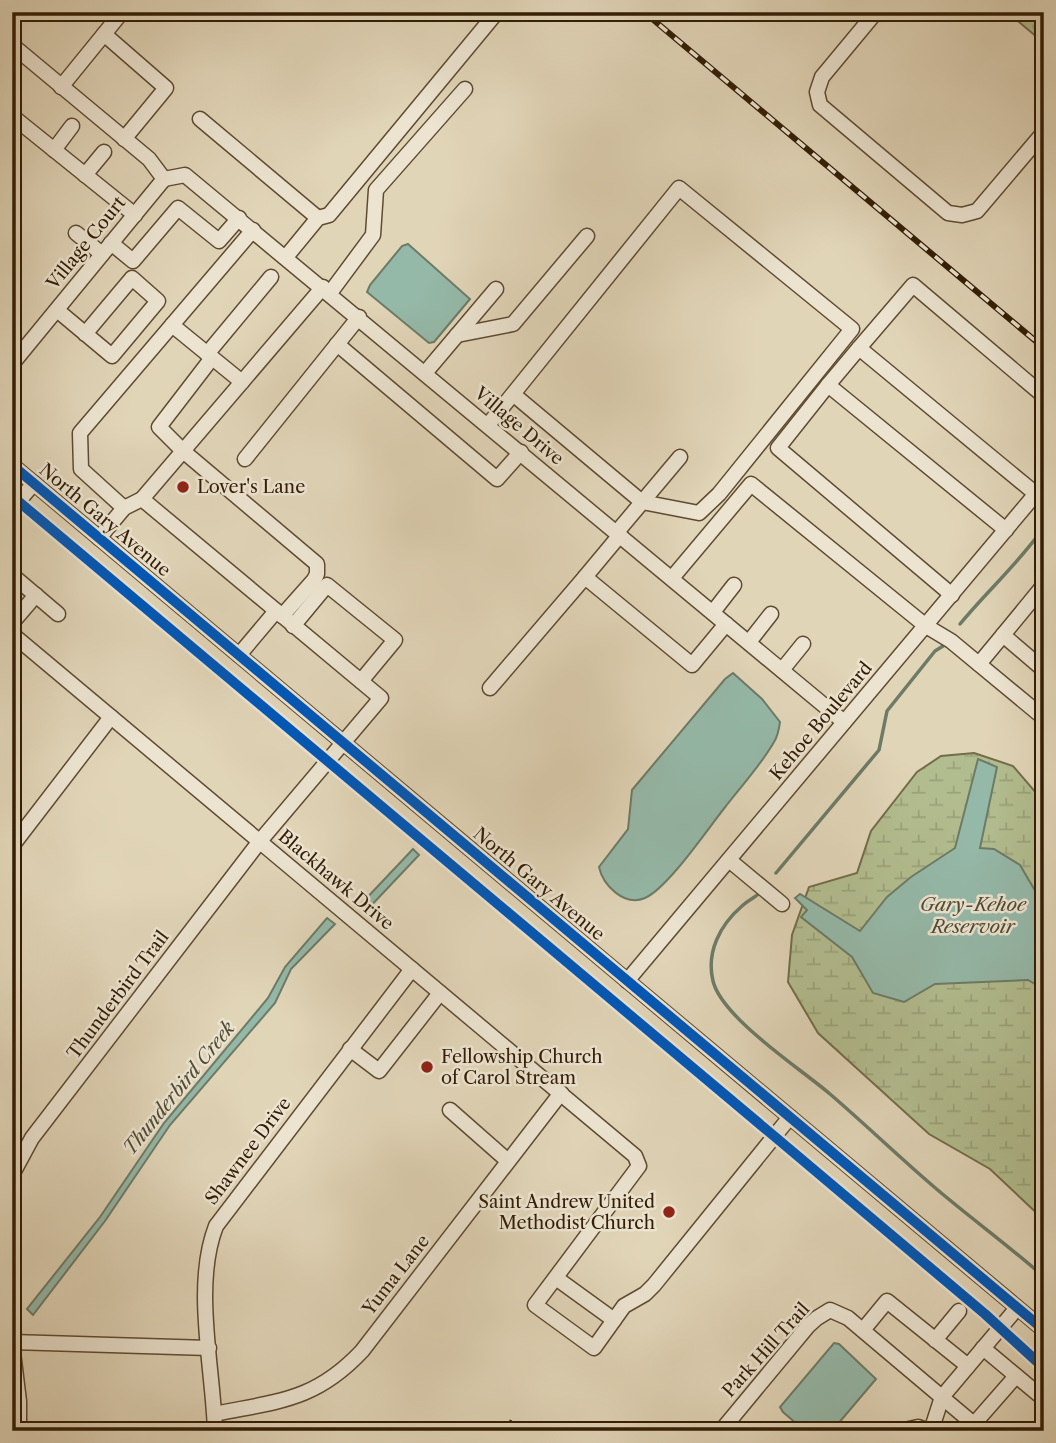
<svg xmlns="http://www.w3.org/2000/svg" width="1056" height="1443" viewBox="0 0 1056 1443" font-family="'Libre Caslon Text',serif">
<defs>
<pattern id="grass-tufts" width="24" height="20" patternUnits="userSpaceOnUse" patternTransform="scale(1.75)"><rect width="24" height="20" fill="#b2bd8f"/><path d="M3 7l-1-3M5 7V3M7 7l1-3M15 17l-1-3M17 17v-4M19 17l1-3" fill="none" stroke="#9aa27a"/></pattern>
<pattern id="wetland-marsh" width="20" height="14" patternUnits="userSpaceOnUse" patternTransform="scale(1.75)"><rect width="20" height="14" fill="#b2bd8f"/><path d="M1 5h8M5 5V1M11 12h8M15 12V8" fill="none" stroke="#9aa27a"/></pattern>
</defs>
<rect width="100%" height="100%" fill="#e1d5b8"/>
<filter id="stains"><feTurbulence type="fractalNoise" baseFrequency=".00286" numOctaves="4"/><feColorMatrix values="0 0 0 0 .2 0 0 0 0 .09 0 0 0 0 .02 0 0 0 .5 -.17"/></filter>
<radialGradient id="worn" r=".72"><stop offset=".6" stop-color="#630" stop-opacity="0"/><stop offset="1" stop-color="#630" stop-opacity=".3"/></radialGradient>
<polygon fill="url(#grass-tufts)" stroke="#726d4a" stroke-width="2" points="1007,12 1044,12 1044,43"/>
<polygon fill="url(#wetland-marsh)" stroke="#726d4a" stroke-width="2" points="974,753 1013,766 1044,802 1044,1220 990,1169 929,1134 818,1033 788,982 792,935 809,887 857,873 871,831 917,772 941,756"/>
<g fill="#95b9a9" stroke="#6d7b67" stroke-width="2">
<polygon points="408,244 470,299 434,342 429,343 367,292 370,285 402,246"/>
<path d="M733 673 762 699 780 722C779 729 778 736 774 742 761 765 742 785 726 806 709 827 668 888 645 898 624 907 603 885 599 867L628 829 632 790 725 679Z"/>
<polygon points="978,759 997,767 980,848 994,849 1020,865 1044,906 1044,989 1028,980 935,984 904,1002 873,993 852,957 801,917 807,910 795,898 800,894 860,931 887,897 911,877 955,848"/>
<polygon points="413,849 419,855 366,911 362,903"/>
<polygon points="327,918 335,924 291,969 275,1003 170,1125 105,1221 33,1315 27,1309 100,1217 164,1123 268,998 285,967"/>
<polygon points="834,1343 839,1344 876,1379 832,1431 805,1431 783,1412 780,1407"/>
</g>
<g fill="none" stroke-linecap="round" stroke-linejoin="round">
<g stroke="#6d7b67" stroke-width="3.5">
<path d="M960 624C987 591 1020 562 1044 527"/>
<polyline points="776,873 879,750 887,711 935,651 943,646"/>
<path d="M762 890C755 899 749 899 742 906 720 925 706 952 713 981 722 1018 801 1069 830 1094 865 1124 898 1156 933 1186 969 1217 1008 1245 1044 1277"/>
</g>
<defs>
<g id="minor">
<polyline points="876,12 822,77 817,92 820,105 948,213 962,215 977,211 1044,132"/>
<polyline points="104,34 166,88 124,139"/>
<polyline points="12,45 149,159 164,179"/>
<polyline points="61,87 122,12"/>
<polyline points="12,116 135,215"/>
<polyline points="200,119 318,218"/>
<polyline points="54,150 72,126"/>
<polyline points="85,175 104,152"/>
<polyline points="164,179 185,175 844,722"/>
<polyline points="76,233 102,254"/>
<polyline points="111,243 133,261 178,208 219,241 239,218"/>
<polyline points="286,257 318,218 329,215 497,12"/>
<polyline points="330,293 373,235 376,190 465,89"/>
<polyline points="57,310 112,356 158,301 132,278 85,334"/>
<polyline points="172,325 242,382"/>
<polyline points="457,335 513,324 587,236"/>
<polyline points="337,344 497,479 521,452"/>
<polyline points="859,348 913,285 1044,396"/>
<polyline points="207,354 271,277"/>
<polyline points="212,358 159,427 183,451 317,564 317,574 314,580 282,616"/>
<polyline points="12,364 164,179"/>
<polyline points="425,373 496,289"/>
<polyline points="828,385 778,448 952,595"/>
<polyline points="488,425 513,394 679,188 852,329 719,494 699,513 642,502 513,394"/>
<polyline points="245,459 359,317"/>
<polyline points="12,465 1044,1330"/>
<polyline points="124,508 81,469 80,433 253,230"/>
<polyline points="12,509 34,483"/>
<polyline points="1006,530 828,385 859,348 1036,494"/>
<polyline points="617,532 680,457"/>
<polyline points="99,538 124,508 142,499 323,287"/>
<polyline points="12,575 58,614"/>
<polyline points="585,577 620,535"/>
<polyline points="672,578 751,484 926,626 951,641 1044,718"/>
<polyline points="1044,585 1003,635 1044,670"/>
<polyline points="713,612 734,585"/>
<polyline points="12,623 36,595"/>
<polyline points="293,626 327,585 395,640 361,681"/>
<polyline points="12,634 635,1156 639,1166 535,1305 594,1348 624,1306 645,1294 654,1285 790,1117"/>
<polyline points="749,642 771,614"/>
<polyline points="239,655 276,611"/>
<polyline points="979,664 1003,635"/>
<polyline points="782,670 803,644"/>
<polyline points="490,688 585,577 692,665 726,624"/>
<polyline points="12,846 111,717"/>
<polyline points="729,860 782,904"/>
<polyline points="627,981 1044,484"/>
<polyline points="350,1049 379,1071 440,993"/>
<polyline points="450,1110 508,1161"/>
<polyline points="12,1175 32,1138 260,841 381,698 142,499"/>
<polyline points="556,1278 614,1320"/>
<polyline points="863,1330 887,1301 968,1366"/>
<polyline points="935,1340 959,1311"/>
<polyline points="12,1342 209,1348"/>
<polyline points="12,1344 19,1401 19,1431"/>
<polyline points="983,1348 1044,1399"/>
<path d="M215 1414C278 1401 315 1401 362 1351L561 1093"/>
<polyline points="974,1424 1016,1376"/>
<path d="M215 1431C213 1367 193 1285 216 1226L412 969"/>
<polyline points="721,1431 808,1326 817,1318 830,1310 848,1318 982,1431"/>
<polyline points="900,1431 918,1427 928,1431"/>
<polyline points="931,1431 942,1397 1017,1308"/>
</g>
</defs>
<use href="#minor" stroke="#5e4b32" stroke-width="17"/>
<polyline stroke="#321d05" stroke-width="2.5" stroke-dasharray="5 3.5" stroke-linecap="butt" points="505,1431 511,1420"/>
<use href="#minor" stroke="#ece4d1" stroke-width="14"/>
<defs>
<polyline id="rail" points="644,12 1044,348"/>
</defs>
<use href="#rail" stroke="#321d05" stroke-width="6"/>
<use href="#rail" stroke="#ece4d1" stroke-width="3.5" stroke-dasharray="10" stroke-linecap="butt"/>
<defs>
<g id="cycleway">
<polyline points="12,465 1044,1330"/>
<polyline points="12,496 774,1136 985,1314 1044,1368"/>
</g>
</defs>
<use href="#cycleway" stroke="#ece4d1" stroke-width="15"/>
<use href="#cycleway" stroke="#0057b8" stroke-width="10"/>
</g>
<g fill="#8f2418" stroke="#ece4d1" stroke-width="2.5">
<circle cx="183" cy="487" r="7"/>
<circle cx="427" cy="1067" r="7"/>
<circle cx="669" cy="1212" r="7"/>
</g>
<g text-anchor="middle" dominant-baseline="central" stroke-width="5" stroke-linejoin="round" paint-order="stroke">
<g font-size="18" fill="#321d05" stroke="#ece4d1">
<text transform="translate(86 243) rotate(-51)">Village Court</text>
<text transform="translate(519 426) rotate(40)">Village Drive</text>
<text transform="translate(105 520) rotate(40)">North Gary Avenue</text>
<text transform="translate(821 721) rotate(-50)">Kehoe Boulevard</text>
<text transform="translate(336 880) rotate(40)">Blackhawk Drive</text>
<text transform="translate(539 884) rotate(40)">North Gary Avenue</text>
<text transform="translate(118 995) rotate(-53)">Thunderbird Trail</text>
<text transform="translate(248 1151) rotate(-53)">Shawnee Drive</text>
<text transform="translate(396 1275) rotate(-52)">Yuma Lane</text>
<text transform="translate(766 1350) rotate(-48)">Park Hill Trail</text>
</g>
<g font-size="18" fill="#321d05" stroke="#ece4d1" text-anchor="start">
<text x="197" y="487">Lover's Lane</text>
<text x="441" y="1057">Fellowship Church<tspan x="441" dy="21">of Carol Stream</tspan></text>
<text x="655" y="1202" text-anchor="end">Saint Andrew United<tspan x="655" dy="21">Methodist Church</tspan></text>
</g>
<g font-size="19" font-style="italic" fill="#504c36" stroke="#ece4d1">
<text x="973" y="904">Gary-Kehoe<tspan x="973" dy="22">Reservoir</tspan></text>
<text transform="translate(179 1088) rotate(-51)">Thunderbird Creek</text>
</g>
</g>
<rect width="1056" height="1443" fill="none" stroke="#e1d5b8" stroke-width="42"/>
<rect x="14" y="14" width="1028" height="1415" fill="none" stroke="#321d05" stroke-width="3.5"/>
<rect x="21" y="21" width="1014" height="1401" fill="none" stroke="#321d05" stroke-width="2"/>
<rect width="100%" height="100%" filter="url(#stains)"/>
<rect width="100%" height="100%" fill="url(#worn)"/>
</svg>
